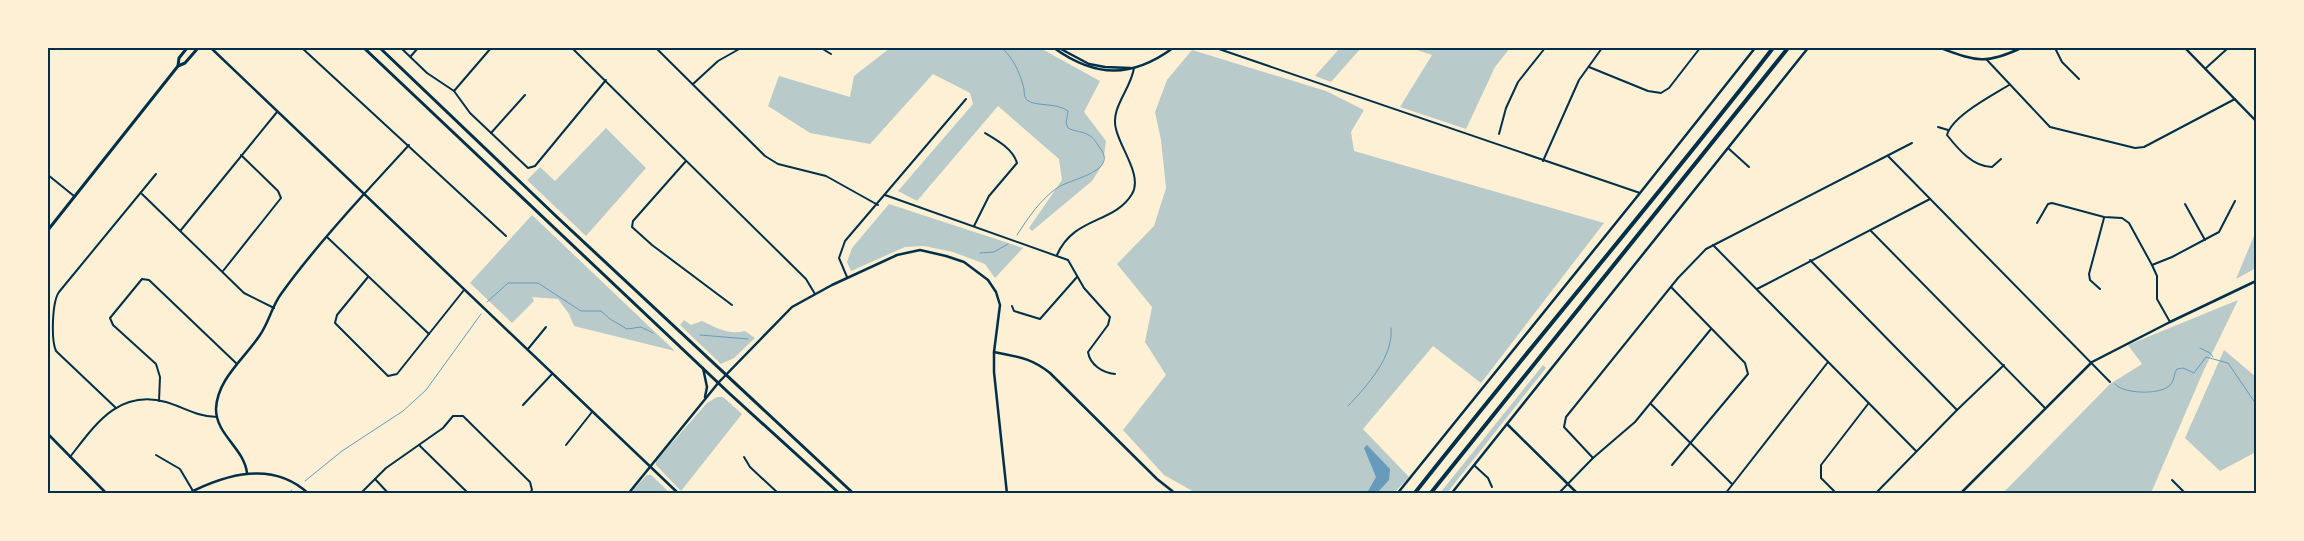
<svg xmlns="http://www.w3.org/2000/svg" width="2304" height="541" viewBox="0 0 2304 541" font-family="'Source Sans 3',sans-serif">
<rect width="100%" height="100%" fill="#fdf0d5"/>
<g fill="#b9caca">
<polygon points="890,48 1040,48 1100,81 1084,112 1106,141 1103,164 1092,181 1032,231 1029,228 1062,180 1059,159 998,106 917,201 898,191 973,104 970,93 933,74 870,144 810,133 768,106 779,76 850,97 854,76"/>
<polygon points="1340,48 1361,48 1331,82 1315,76"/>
<polygon points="1411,48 1510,48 1495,67 1466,129 1400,107 1432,55"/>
<polygon points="1192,50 1326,91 1364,110 1351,132 1354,151 1604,223 1481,383 1433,346 1363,429 1409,477 1394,493 1196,493 1164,475 1123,430 1166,375 1145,342 1152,307 1117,264 1154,226 1166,188 1161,140 1155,112 1167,80"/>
<polygon points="606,128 646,168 586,236 527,180 540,167 555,181"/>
<polygon points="889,204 1023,248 995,278 985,264 953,252 924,246 905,247 851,271 847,262 852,248"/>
<polygon points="532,215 675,351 574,326 569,314 558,299 532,297 534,301 512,323 470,283"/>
<polygon points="2256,231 2256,268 2236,279"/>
<polygon points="2238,300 2203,372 2151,493 2003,493 2110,384 2142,364 2128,345"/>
<path d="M684 320 691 325 702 321C716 328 729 335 745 331L755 338 734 358 721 364 680 325Z"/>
<polygon points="2224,350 2256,377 2256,452 2220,471 2185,438"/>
<polygon points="1543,365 1546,368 1447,493 1440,493"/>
<polygon points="717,397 723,397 742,414 681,491 656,465 656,461 707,403"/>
<polygon points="647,475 651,475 670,493 630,493"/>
</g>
<polygon fill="#669bbc" points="1367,445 1390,469 1389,480 1377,493 1367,493 1376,477 1364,448"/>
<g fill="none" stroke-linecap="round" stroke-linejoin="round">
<g stroke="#669bbc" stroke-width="1">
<path d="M1002 48C1013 58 1019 71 1023 85 1025 90 1023 96 1027 100 1035 107 1056 102 1068 111L1066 123 1068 128C1075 132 1084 131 1090 136 1094 138 1097 144 1100 148 1119 172 1069 179 1057 188 1040 200 1028 218 1017 235"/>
<polyline points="980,253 994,252 1008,244"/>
<polyline points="487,302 508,283 538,283 581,311 601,311 610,319 627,329 641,327 653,333"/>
<polyline points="700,335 748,339"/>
<polyline points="2200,348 2210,353 2213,357"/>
<path d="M2115 384C2123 394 2159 395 2169 386 2175 381 2173 375 2177 369L2183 368 2194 373 2206 357 2228 363 2256 404"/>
<path d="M1348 406C1367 386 1394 356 1391 328"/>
<polyline points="305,481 342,451 403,411 426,390 481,314"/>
<polyline points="287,494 292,490"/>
</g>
<g stroke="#003049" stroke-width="2">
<polyline points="302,48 506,236"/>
<polyline points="401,48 427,73 454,91 470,113 528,168 535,166 606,80"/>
<polyline points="572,48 806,279 815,294"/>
<polyline points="656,48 765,156 778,164 826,176 878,205"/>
<polyline points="821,48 831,54"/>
<polyline points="1216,48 1640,193"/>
<polyline points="2055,48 2062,62 2079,79"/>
<polyline points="411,56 418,48"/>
<polyline points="1987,60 2050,127 2135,148 2144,147 2235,99"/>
<polyline points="1589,67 1648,91 1661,93 1669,88 1700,48"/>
<polyline points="2206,68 2228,48"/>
<polyline points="693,84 718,61 741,48"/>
<polyline points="454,91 491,48"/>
<polyline points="1938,127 1948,130"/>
<polyline points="491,133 525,95"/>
<polyline points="1499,134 1506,108 1518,82 1545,48"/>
<polyline points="1728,148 1749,167"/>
<polyline points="1888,156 2110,382"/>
<path d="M2001 159 1992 167C1973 167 1958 149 1947 135 1952 116 1993 95 2009 85"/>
<polyline points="686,161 633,221 632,227 652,245 732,305"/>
<polyline points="1543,161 1579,80 1602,48"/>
<polyline points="48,175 74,196"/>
<polyline points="365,193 409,145"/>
<polyline points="142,194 244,293 274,308"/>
<path d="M885 195 1068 260 1084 288 1110 317 1108 325 1088 352C1090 365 1103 373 1115 374"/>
<polyline points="2185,204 2205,240"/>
<polyline points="2037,223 2048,204 2052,203 2104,217 2122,218 2129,223 2152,265 2157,276 2157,299 2170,322"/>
<path d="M974 226 989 196 1017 163C1013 149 997 140 985 133"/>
<polyline points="181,230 277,112"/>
<polyline points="1871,231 2045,408"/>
<polyline points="327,237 429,334"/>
<polyline points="1713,245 1916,451"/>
<path d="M1057 255C1074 216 1114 224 1132 194 1143 176 1120 148 1116 129 1110 108 1131 89 1134 68"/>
<polyline points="1810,260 1957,410"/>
<polyline points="2152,265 2172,257 2219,232 2235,201"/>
<polyline points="223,271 281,198 278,191 241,155"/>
<polyline points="368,277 337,315 335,323 388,376 397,374 464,290"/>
<polyline points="847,277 839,258 845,241 966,99"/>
<polyline points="1671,287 1745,363 1748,374 1672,465"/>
<polyline points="1757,289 1930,199"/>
<polyline points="2100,289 2090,280 2089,274 2104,218"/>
<polyline points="1012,306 1014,311 1040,319 1077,277"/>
<polyline points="528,349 546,327"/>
<polyline points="159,401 160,377 156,364 113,325 110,318 142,279 149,280 237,364"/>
<polyline points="1651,404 1732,484"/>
<polyline points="523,405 552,374"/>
<path d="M116 408 56 351C51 340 52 302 59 292L156 174"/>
<polyline points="419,445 469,494"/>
<polyline points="566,445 592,412"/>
<polyline points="156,455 180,469 193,491"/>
<path d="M70 457C95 425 118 389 166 402 183 407 198 417 217 417"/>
<polyline points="744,457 750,467 779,494"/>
<polyline points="1593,458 1564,427 1566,417 1678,278 1706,249 1912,143"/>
<polyline points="1475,466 1488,478 1492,487"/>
<polyline points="375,479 389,494"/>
<polyline points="2172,480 2186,494"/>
<polyline points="360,494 386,468 443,428 453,416 463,416 530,482 532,490 529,494"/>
<polyline points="1558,494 1593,458 1635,422 1711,329"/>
<polyline points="1725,494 1828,362"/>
<polyline points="1837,494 1821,478 1821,465 1868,404"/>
<polyline points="1875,494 1957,410 2004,365"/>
</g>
<g stroke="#003049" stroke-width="2.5">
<polyline points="211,48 679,494"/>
<path d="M1940 48C1976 61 1985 65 2021 48"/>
<polyline points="2185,48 2256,121"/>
<path d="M994 352C1017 357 1030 357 1050 373L1157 479 1176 494"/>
<polyline points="703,368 707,387 705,397"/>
<polyline points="1507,424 1578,494"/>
<polyline points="48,434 107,494"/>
<path d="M247 473C244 448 216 435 216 409 217 379 245 358 260 335 269 322 272 306 281 294 306 259 335 226 364 194"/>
<path d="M187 494C226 474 273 460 309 494"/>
<polyline points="628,494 719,382 792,307 832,285 897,255 920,250 946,256 964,262 988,280 996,292 1000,305 994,352 994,372 1007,494"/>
<polyline points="1397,494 1640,193 1755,48"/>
<polyline points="1451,494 1808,48"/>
<polyline points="1960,494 2092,362 2170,322 2256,281"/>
</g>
<g stroke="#003049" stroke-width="2.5">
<path d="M1054 48C1096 78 1132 78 1173 48"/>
<polyline points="1059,48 1089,64 1105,67 1130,68"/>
</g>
<g stroke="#003049" stroke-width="3">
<polyline points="364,48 730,394 840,494"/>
<polyline points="380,48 558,218 854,494"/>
<polyline points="178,66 179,58 187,48"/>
<polyline points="48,230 178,66 185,63 198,48"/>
</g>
<g stroke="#003049" stroke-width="4">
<path d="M1414 494C1532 344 1656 199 1773 48"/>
<polyline points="1430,494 1788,48"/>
</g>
</g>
<rect width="2304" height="541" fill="none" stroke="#fdf0d5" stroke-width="98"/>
<rect x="49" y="49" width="2206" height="443" fill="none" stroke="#003049" stroke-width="2"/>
</svg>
